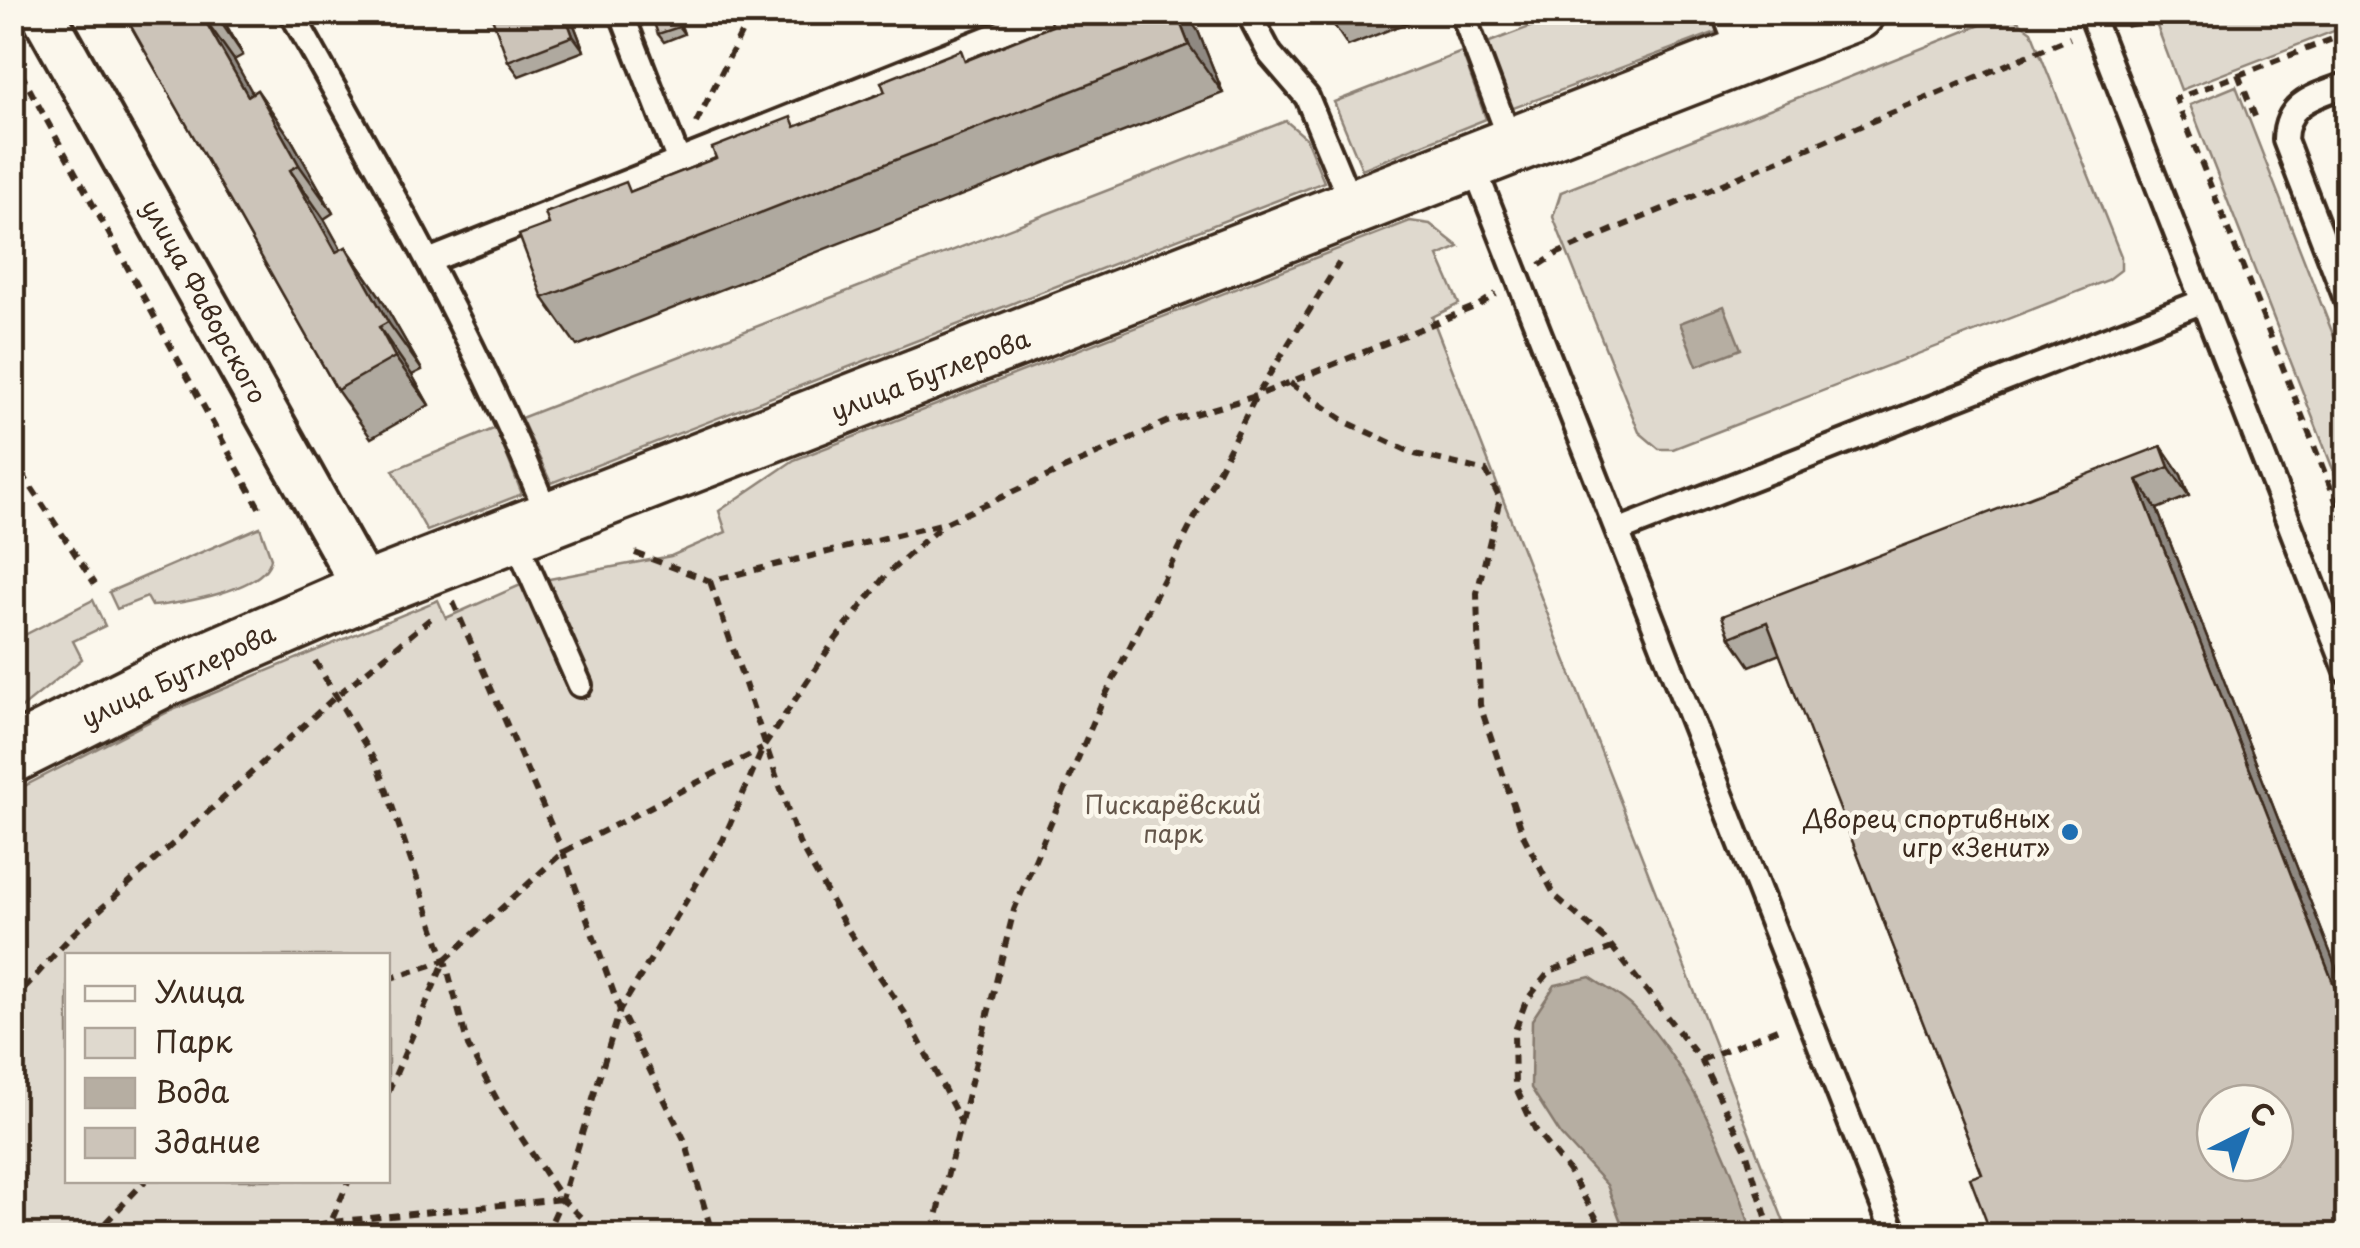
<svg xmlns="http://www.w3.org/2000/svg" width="2360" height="1248" viewBox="0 0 2360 1248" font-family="'Playpen Sans',sans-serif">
<rect width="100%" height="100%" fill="#fbf7ec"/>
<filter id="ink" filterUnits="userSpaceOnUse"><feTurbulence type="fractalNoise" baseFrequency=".01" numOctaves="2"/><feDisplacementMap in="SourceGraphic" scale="20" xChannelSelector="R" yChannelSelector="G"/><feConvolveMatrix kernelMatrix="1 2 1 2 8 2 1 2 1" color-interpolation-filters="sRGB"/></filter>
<g filter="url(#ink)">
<g fill="#dfd9ce" stroke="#8d8276" stroke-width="2.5" fill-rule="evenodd">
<polygon points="1567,13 1712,13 1719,31 1511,109 1487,43"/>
<polygon points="2152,13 2347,13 2347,26 2181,90"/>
<polygon points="2008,14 2031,31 2121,256 2121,270 2108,280 1673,449 1659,449 1639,432 1553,217 1561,192"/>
<polygon points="1462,52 1486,119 1362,169 1334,102"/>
<polygon points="2236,86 2347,370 2347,505 2190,105"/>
<polygon points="1286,121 1306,138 1324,182 551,483 521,418"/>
<path d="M1410 221 1430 224 1459 247 1438 256 1459 304 1432 317 1789 1235 13 1236V792L168 712 438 600 446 618 523 584 538 622 556 615 544 580 671 556 726 532 719 511 794 460ZM68 956H388V1180H68Z"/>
<polygon points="496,428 522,494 427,531 393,470"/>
<path d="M260 527 271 558C267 590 179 604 152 606L147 597 117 609 109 592Z"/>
<polygon points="93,600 105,626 73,641 82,659 13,715 13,641"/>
</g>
<g fill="#b6aea2" stroke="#85796d" stroke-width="2.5">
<polygon points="1724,306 1741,349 1697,366 1680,323"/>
<path d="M1590 977C1604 987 1622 996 1634 1008 1686 1063 1734 1162 1752 1235H1626L1607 1185 1561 1135 1531 1088 1532 1020 1555 985Z"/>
</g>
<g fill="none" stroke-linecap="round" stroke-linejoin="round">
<defs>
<g id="lane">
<path d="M291 12C385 179 478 343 550 521"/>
<polyline points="621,12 678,159"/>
<polyline points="1248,12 1270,54 1307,97 1353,208"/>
<polyline points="1462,12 1512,145"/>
<polyline points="1724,12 1741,57"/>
<polyline points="2090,12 2348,674"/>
<path d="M2348 84C2316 96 2286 101 2285 140L2348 304"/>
<polyline points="1472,162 1895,1236"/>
<polyline points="431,260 1053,12"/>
<polyline points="1620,530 2201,302"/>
<polyline points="514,536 580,685"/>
</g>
<polyline id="street" points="42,12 366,591"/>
<polyline id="secondary" points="12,755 159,681 366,591 1856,12"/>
</defs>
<use href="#lane" stroke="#3b2a1e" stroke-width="30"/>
<use href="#street" stroke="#3b2a1e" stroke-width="50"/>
<use href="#secondary" stroke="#3b2a1e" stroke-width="62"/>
<g stroke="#3b2a1e" stroke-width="6" stroke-dasharray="10 8" stroke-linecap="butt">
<polyline points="2126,25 2183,12"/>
<polyline points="2348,33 2176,99 2348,531"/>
<polyline points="12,57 261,511"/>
<polyline points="2238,74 2258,124"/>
<polyline points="696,123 752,12"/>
<polyline points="1540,265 1558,253 2070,38"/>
<polyline points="1290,383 1346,422 1415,454 1486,471 1500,499 1477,593 1480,705 1524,837 1555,896 1608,942 1701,1060 1745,1148 1772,1236"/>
<polyline points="12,458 95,584"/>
<polyline points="635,553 710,581 945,523 1167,422 1256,396 1479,305 1496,294"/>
<polyline points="710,581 799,843 846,927 905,1013 961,1122 932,1236"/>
<polyline points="453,602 563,852 620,1010 685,1141 713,1236"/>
<polyline points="315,661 379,768 445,960 468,1046 501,1107 562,1199 600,1236"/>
<polyline points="388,979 444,961"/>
<polyline points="12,1002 72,935 334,698 435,615"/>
<polyline points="1701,1060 1782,1027"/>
<polyline points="388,1092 445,960 563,852 762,749"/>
<polyline points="961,1122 1014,910 1101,704 1256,396 1339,263"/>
<polyline points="93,1236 146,1180"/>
<polyline points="264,1236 331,1222 561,1199"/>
<polyline points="331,1236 331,1222 349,1180"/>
<polyline points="545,1236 562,1199 620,1010 723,840 763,748 832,644 886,575 941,526"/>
<polyline points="1607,1236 1568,1170 1535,1129 1515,1086 1514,1033 1526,1001 1550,971 1612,948"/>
</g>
<use href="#lane" stroke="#fbf7ec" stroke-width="22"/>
<use href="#street" stroke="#fbf7ec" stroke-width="42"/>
<use href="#secondary" stroke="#fbf7ec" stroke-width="55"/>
</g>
<g fill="#afa99f" stroke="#3b2a1e" stroke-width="2.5">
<polygon points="123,12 219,12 243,55 234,60 252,93 257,90 291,139 333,213 324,219 341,250 346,247 379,295 422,370 412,375 429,405 371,438 337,390"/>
<polygon points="569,12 584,51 519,76 508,61"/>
<polygon points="676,12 684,34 664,42 658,34"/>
<polygon points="1325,12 1406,12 1409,22 1348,46"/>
<polygon points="1052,26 1198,31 1223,93 577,346 543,298 632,191"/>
<polygon points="2161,446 2181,475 2189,496 2157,509 2348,998 2348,1236 1982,1174 1780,654 1750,666 1730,637"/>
</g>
<g fill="#8f8982" stroke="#3b2a1e" stroke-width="2.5">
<polygon points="200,12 234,60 281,144 248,96"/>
<polygon points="214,12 219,12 243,55"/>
<polygon points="564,12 569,12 584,51 573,36"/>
<polygon points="673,12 676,12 684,34 679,27"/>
<polygon points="1176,12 1185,12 1198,31 1223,93 1189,45"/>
<polygon points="257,90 291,139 333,213 299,165"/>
<polygon points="290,170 324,219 370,301 336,252"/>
<polygon points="346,247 379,295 422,370 388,322"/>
<polygon points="379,327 412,375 429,405 395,357"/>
<polygon points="2161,446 2181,475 2189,496 2169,467"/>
<polygon points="2137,480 2157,509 2348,998 2348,1021"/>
</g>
<g fill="#ccc4b9" stroke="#3b2a1e" stroke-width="2.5" fill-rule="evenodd">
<polygon points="123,12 200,12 248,96 257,90 299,165 290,170 336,252 346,247 388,322 379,327 395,357 337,390"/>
<polygon points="490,12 564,12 573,36 508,61"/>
<polygon points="650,12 673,12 679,27 658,34"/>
<polygon points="1058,12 1176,12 1189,45 543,298 519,235 549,224 545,213 626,182 630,192 716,158 712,148 791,117 795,127 885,92 881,82 961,50 965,61 1052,26 1048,16"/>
<path d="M2161 446 2169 467 2137 480 2348 1021V1236H1992L1970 1178 1982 1174 1767 622 1730 637 1722 616ZM2215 1103H2275V1163H2215Z"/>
</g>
</g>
<circle fill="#1f6fb2" stroke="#fbf7ec" stroke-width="4" cx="2070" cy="832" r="10"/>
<g text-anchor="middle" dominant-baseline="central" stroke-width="9" stroke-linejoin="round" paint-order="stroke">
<g font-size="25" fill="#3b2a1e" stroke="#fbf7ec">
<text transform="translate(205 301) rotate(61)">улица Фаворского</text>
<text transform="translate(930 374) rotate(-21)">улица Бутлерова</text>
<text transform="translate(178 675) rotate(-25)">улица Бутлерова</text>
</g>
<g font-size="25" fill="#64564a" stroke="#fbf7ec">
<text x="1173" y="804">Пискарёвский<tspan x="1173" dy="29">парк</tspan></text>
</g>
<g font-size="25" fill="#3b2a1e" stroke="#fbf7ec" text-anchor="end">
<text x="2050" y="818">Дворец спортивных<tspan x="2050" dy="29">игр «Зенит»</tspan></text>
</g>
</g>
<rect width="2360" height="1248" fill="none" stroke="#fbf7ec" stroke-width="50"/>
<rect x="25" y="25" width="2310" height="1198" fill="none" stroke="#3b2a1e" stroke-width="4" filter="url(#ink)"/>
<rect x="65" y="953" width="325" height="230" fill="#fbf7ec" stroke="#aea59a" stroke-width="2.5"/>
<rect x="85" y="986" width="50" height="15" fill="#fbf7ec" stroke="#aea59a" stroke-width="2.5"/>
<text x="155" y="1003" font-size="30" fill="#3b2a1e">Улица</text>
<rect x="85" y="1028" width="50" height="30" fill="#dfd9ce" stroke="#aea59a" stroke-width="2.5"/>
<text x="155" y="1053" font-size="30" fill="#3b2a1e">Парк</text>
<rect x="85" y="1078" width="50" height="30" fill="#b6aea2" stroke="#aea59a" stroke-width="2.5"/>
<text x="155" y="1103" font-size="30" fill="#3b2a1e">Вода</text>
<rect x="85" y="1128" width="50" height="30" fill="#ccc4b9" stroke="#aea59a" stroke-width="2.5"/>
<text x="155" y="1153" font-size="30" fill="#3b2a1e">Здание</text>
<g transform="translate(2245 1133) rotate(42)"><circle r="48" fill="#fbf7ec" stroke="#aea59a" stroke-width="2.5"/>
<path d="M0-8L18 38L0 25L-18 38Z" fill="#1f6fb2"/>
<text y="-15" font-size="28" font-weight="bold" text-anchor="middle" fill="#3b2a1e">С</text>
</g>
</svg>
